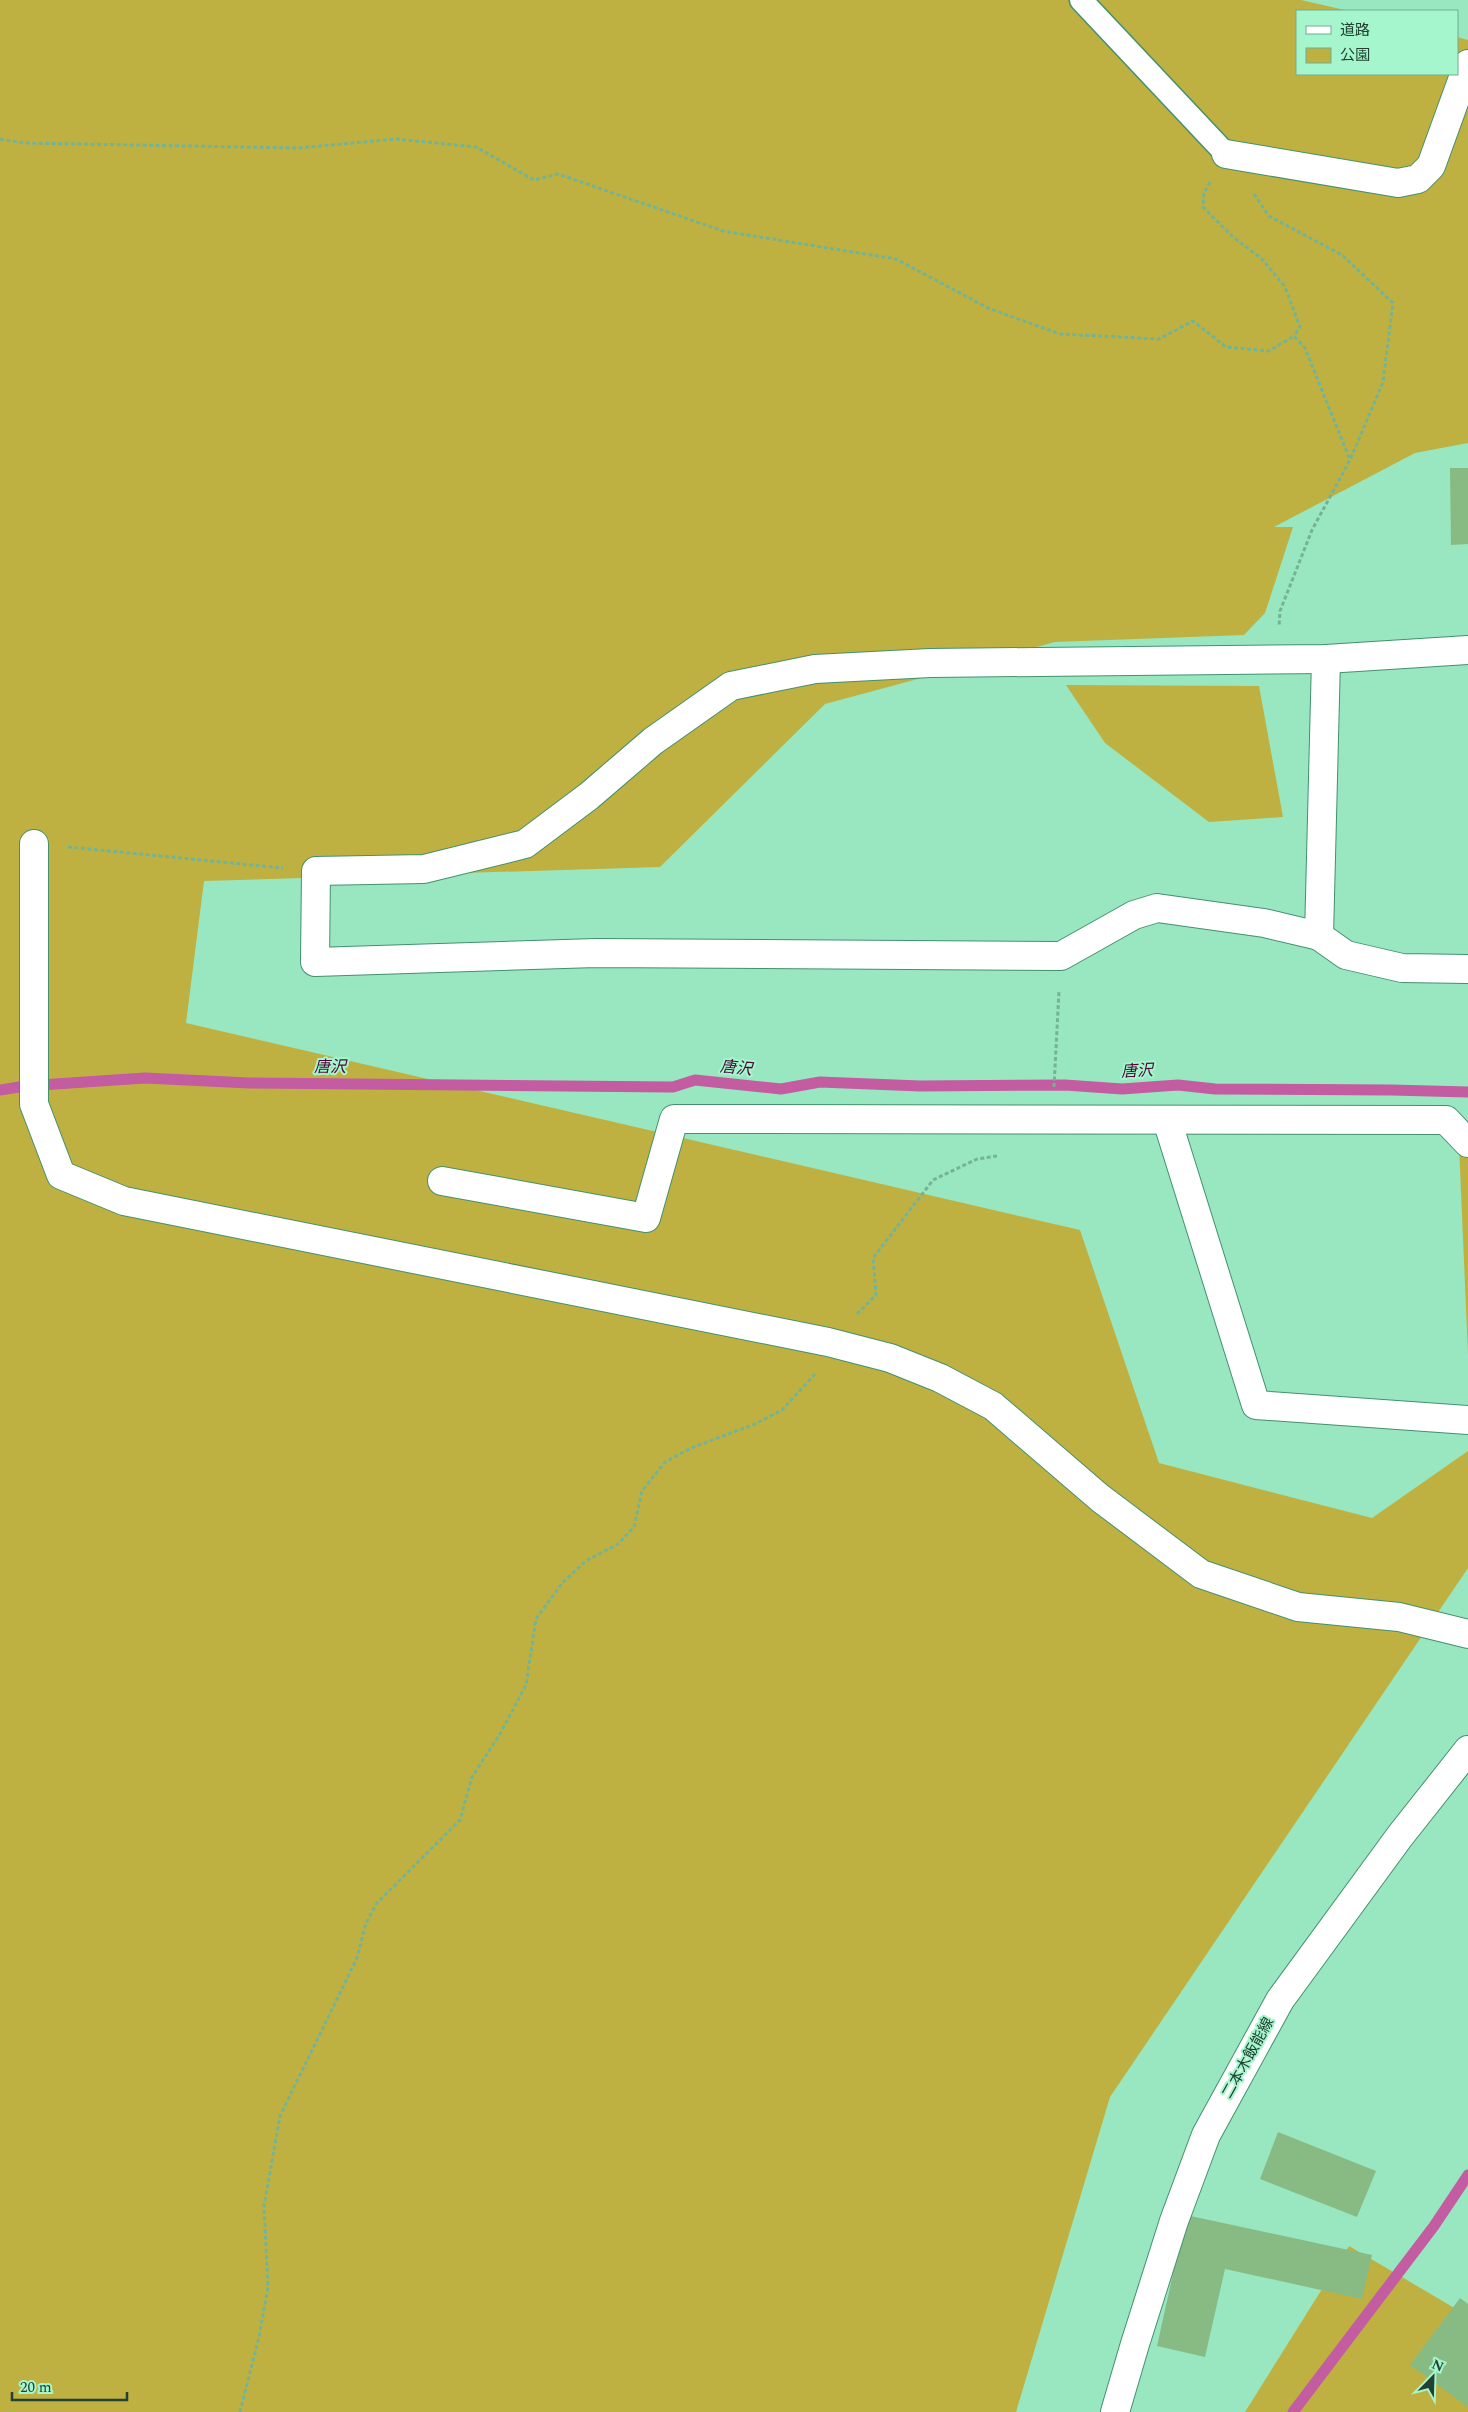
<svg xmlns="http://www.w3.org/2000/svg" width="1468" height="2412" viewBox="0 0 1468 2412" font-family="Spectral,'Noto Sans JP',serif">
<rect width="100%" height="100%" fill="#98e7c0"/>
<g fill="#bfb141">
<polygon points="0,0 1301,0 1349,11 1297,11 1297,74 1457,74 1457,37 1468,40 1468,443 1415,453 1274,527 1293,527 1265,613 1244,635 1055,642 825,704 660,867 204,881 186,1023 1080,1230 1159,1463 1372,1518 1468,1451 1468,1568 1110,2097 1016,2412 0,2412"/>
<polygon points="1066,685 1259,686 1283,817 1209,822 1105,743"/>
<polygon points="1458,1122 1468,1124 1468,1354"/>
<polygon points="1349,2246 1468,2316 1468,2412 1245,2412"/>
</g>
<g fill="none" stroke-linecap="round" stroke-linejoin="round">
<g stroke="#c35ca1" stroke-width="11">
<polyline points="0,1090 25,1086 145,1078 249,1083 673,1087 695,1080 781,1089 820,1082 920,1086 1065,1085 1122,1089 1178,1085 1215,1089 1391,1090 1468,1092"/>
<polyline points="1293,2412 1434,2226 1468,2175"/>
</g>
</g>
<g fill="#88bb83">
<polygon points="1450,468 1468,468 1468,544 1451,545"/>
<polygon points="1278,2132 1376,2171 1357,2217 1260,2179"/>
<polygon points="1186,2215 1372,2255 1362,2299 1225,2269 1205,2357 1157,2346"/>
<polygon points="1460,2298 1468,2304 1468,2407 1410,2365"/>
</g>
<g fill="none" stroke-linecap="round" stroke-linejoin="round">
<defs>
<polyline id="service" points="1081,0 1226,154"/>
<g id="minor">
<polyline points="1226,154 1398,183 1418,179 1431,166 1468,64"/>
<polyline points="1468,650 1326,659 930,663 815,669 731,686 653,741 589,796 525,844 424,869 316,871 315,962 596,953 1061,956 1134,915 1157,908 1264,923 1319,936 1346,955 1402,968 1468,969"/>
<polyline points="34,844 34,1104 61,1175 124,1201 828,1342 890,1358 940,1378 993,1406 1100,1498 1201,1574 1298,1607 1399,1617 1468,1634"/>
<polyline points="1319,936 1326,659"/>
<polyline points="1167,1120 1256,1405 1468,1420"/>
<polyline points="442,1181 646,1218 674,1119 1446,1120 1468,1143"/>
</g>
<polyline id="secondary" points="1115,2412 1135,2344 1174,2221 1206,2135 1280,2000 1400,1836 1468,1750"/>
</defs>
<use href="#service" stroke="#43916e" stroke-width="25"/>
<use href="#minor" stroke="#43916e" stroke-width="30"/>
<use href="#secondary" stroke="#43916e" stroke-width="30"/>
<g stroke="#74b494" stroke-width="3" stroke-dasharray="4 2.5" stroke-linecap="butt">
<polyline points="0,139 24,143 298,148 396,139 476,147 534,180 558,174 723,231 896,259 988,308 1060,334 1159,339 1193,321 1226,347 1269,351 1294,336 1305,348 1350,460"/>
<polyline points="1210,182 1204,193 1203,207 1233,237 1262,259 1285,287 1300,327 1294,336"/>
<polyline points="1254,194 1269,216 1342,255 1393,303 1383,382 1350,460 1312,530 1280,611 1279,627"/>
<polyline points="68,847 283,868"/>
<polyline points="1054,1087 1059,991"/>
<polyline points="857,1314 876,1295 873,1258 933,1180 977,1159 997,1156"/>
<polyline points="240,2412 259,2337 268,2287 264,2206 280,2116 357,1958 366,1923 377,1903 460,1820 472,1777 500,1734 526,1685 536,1619 562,1583 586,1561 618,1544 634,1527 642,1491 665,1462 691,1448 755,1424 782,1410 816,1373"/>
</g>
<use href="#service" stroke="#fff" stroke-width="22"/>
<use href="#minor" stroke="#fff" stroke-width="28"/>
<use href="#secondary" stroke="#fff" stroke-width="28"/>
</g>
<g text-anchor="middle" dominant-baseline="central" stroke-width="4" stroke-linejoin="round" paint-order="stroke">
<g font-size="15" fill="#214232" stroke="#a5f5cd">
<text transform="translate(1248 2058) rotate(-61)">二本木飯能線</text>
</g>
<g font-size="16" font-style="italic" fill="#4a0738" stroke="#a5f5cd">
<text x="330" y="1067">唐沢</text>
<text transform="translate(736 1068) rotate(6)">唐沢</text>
<text transform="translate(1137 1071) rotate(-3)">唐沢</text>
</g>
</g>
<rect x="1296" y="10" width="162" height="65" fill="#a5f5cd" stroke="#70ad8f"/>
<rect x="1306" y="26" width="25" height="8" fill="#ffffff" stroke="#70ad8f"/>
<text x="1340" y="35" font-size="15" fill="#214232">道路</text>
<rect x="1306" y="48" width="25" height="15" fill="#bfb141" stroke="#70ad8f"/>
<text x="1340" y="60" font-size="15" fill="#214232">公園</text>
<g transform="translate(1433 2377) rotate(23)" stroke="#a5f5cd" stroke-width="4" paint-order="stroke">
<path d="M0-4L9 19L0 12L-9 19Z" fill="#214232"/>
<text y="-8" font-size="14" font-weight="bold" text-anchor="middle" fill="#214232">N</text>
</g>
<path d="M12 2392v8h115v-8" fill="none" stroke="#214232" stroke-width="2.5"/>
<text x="20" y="2392" font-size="15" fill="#214232" stroke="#a5f5cd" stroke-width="4" paint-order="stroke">20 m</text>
</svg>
